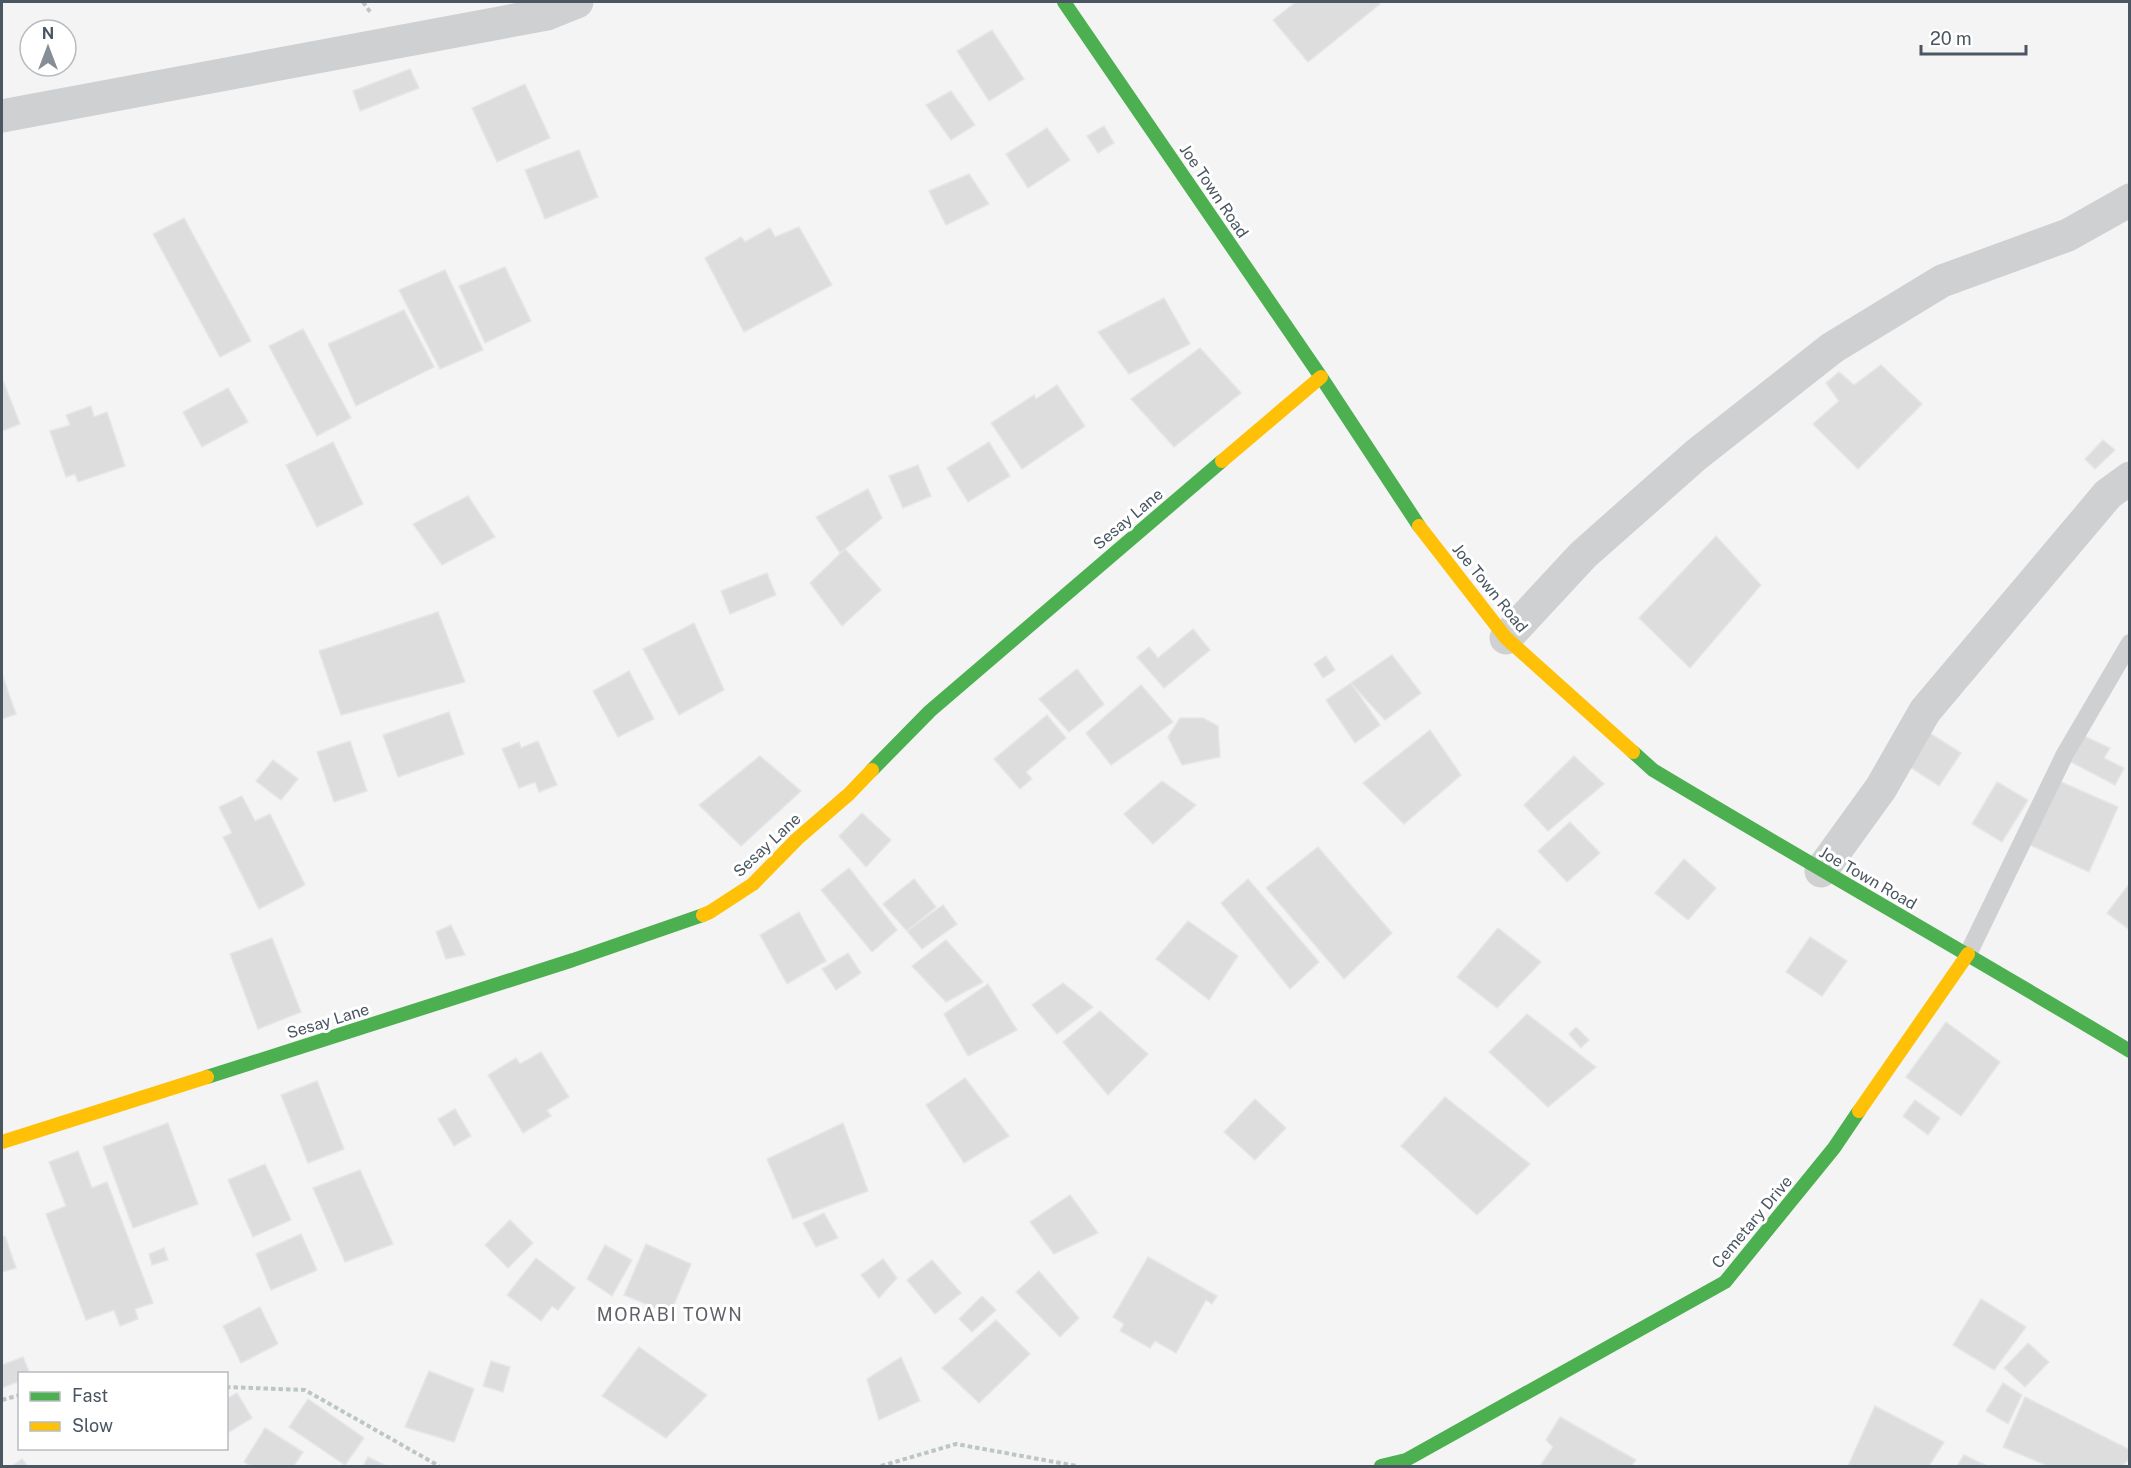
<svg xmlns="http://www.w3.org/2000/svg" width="2131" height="1468" viewBox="0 0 2131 1468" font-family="'Public Sans',sans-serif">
<rect width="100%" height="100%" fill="#f4f4f4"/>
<g fill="#ddddde" stroke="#e5e6e7" stroke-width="1.5">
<polygon points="1296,2 1378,2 1380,4 1308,62 1273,20"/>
<polygon points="992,30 1024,79 989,101 957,51"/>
<polygon points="410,69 419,88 360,111 353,91"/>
<polygon points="525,84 550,138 497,162 472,108"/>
<polygon points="951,91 975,125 951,140 926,105"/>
<polygon points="1104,126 1114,143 1098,153 1087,136"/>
<polygon points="1047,128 1070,160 1028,188 1006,154"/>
<polygon points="579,150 598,197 545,219 525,170"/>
<polygon points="969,174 989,204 946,225 929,191"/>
<polygon points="184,218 251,341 220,357 153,234"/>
<polygon points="799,227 832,285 744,332 705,258 741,237 745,242 770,228 775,237"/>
<polygon points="505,267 531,321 485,343 459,286"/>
<polygon points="445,270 483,350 440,369 399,290"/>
<polygon points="1164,298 1190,344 1129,374 1098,332"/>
<polygon points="404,310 434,367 356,406 328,344"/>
<polygon points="303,329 351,418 317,436 269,346"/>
<polygon points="1200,348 1241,393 1174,447 1131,399"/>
<polygon points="1881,365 1922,404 1858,469 1813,424 1839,401 1826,383 1839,372 1854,385"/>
<polygon points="2,378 20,424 2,431"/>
<polygon points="1057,385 1085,426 1022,469 991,423 1034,395 1036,399"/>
<polygon points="228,388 248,422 202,447 183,412"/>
<polygon points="91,406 94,417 107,412 125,466 78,482 75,474 66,477 50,431 70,425 66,415"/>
<polygon points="2103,440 2115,450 2095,469 2085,459"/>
<polygon points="333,442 363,504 317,527 286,465"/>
<polygon points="989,442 1010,476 968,502 947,468"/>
<polygon points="918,465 931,496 903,508 889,476"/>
<polygon points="868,489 882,518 840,553 816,517"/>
<polygon points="468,496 495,537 442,565 413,524"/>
<polygon points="1716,536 1761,585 1690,668 1639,618"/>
<polygon points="845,549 881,590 842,626 810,583"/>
<polygon points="767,573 776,595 730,614 721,591"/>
<polygon points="438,612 465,682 341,715 319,651"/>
<polygon points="694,623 724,690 679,715 643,649"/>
<polygon points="1193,629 1210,650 1164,688 1137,657 1149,647 1158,658"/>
<polygon points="1392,655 1421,693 1385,720 1351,683"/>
<polygon points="1326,656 1335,670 1323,678 1314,664"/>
<polygon points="1077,669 1104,704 1069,732 1039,699"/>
<polygon points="629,671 654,719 618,737 593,691"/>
<polygon points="2,674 16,714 2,719"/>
<polygon points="1351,683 1380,725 1355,743 1326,700"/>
<polygon points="1141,685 1173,722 1111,765 1086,733"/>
<polygon points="449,712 464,754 398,777 383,735"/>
<polygon points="1047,715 1066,738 1026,772 1032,779 1020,789 994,759"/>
<polygon points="1180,718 1203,718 1218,726 1220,757 1182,765 1168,737"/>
<polygon points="1430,730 1461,775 1404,824 1363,783"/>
<polygon points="1928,732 1961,753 1939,786 1907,765"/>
<polygon points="2084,736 2110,748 2104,758 2124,768 2115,785 2071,762"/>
<polygon points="350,741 367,791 334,802 317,752"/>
<polygon points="538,741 557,785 539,792 535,782 519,788 502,749 519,742 521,748"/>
<polygon points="760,756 801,791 741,846 699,805"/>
<polygon points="1574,756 1604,784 1548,831 1524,805"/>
<polygon points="273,760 298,779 281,800 256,781"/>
<polygon points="1162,781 1196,805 1153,844 1124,814"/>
<polygon points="2059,781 2118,807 2089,872 2030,845"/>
<polygon points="1997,782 2028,800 2002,842 1972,824"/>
<polygon points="242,796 255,821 270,814 305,885 259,909 223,837 232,833 219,807"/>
<polygon points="862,813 891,840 866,867 839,836"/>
<polygon points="1570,822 1600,853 1567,882 1538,851"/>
<polygon points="1318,847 1392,933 1344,979 1266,888"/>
<polygon points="1684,859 1716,888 1688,920 1655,893"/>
<polygon points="849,868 897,930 872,952 821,890"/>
<polygon points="914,879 936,907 907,931 883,904"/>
<polygon points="1248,879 1319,962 1290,989 1221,903"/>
<polygon points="2130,883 2130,930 2107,913"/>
<polygon points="943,905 957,924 922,949 907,931"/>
<polygon points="799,912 826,961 787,984 760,935"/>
<polygon points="1188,921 1238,956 1209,1000 1156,959"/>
<polygon points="451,925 465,955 446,959 436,932"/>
<polygon points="1498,928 1541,962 1497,1008 1457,977"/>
<polygon points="1810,937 1847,961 1822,996 1786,972"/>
<polygon points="272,938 301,1012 258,1029 230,954"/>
<polygon points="946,940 983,982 946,1002 912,966"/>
<polygon points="848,953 861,973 836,990 822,969"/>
<polygon points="1063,983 1093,1007 1057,1034 1032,1005"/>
<polygon points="988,984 1017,1030 968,1056 944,1014"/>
<polygon points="1100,1011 1148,1054 1108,1095 1063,1042"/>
<polygon points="1527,1014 1596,1067 1548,1107 1489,1052"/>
<polygon points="1946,1022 2000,1062 1961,1116 1906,1077"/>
<polygon points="1576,1027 1589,1040 1581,1048 1569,1034"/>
<polygon points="541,1052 569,1097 547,1110 551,1116 523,1133 488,1075 516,1058 520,1064"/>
<polygon points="965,1078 1009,1136 964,1163 926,1105"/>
<polygon points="317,1081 344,1149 308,1163 281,1095"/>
<polygon points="1445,1097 1530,1164 1477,1215 1401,1146"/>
<polygon points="1255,1099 1286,1128 1255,1160 1224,1132"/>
<polygon points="1915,1100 1940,1118 1928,1135 1903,1116"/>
<polygon points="455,1109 471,1136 454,1146 438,1119"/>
<polygon points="168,1123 198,1204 133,1228 103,1147"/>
<polygon points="843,1123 868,1191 793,1219 767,1159"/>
<polygon points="78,1151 92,1188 107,1182 153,1303 135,1309 138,1319 120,1326 114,1310 86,1320 46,1214 66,1206 49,1162"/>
<polygon points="265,1164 291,1220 253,1237 228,1180"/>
<polygon points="360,1170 393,1244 345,1262 313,1188"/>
<polygon points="1070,1195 1098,1233 1054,1254 1030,1222"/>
<polygon points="824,1213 838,1238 816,1247 803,1223"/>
<polygon points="510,1220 533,1243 508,1268 485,1245"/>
<polygon points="301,1234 317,1270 271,1290 256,1254"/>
<polygon points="5,1236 16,1268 2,1272 2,1237"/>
<polygon points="646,1244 691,1264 670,1314 624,1295"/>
<polygon points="605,1245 632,1260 612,1296 587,1279"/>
<polygon points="164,1248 168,1260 152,1265 149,1254"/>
<polygon points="1148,1257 1217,1296 1212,1304 1206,1300 1176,1353 1155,1341 1150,1348 1120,1331 1124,1324 1113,1317"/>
<polygon points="536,1258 575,1288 558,1310 552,1306 541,1321 507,1295"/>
<polygon points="883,1259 897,1278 879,1298 861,1275"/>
<polygon points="932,1260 961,1293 935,1314 907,1280"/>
<polygon points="1039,1271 1079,1318 1060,1337 1016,1292"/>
<polygon points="982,1296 996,1310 972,1332 959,1319"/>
<polygon points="1981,1299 2026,1327 1994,1370 1953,1345"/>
<polygon points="260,1307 278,1344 241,1363 223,1326"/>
<polygon points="996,1320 1030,1354 979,1403 942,1368"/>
<polygon points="2028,1343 2049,1362 2025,1387 2004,1368"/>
<polygon points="639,1347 707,1395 666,1438 602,1396"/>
<polygon points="23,1357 30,1374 20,1374 20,1381 2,1388 2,1365"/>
<polygon points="901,1357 920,1401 879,1420 867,1379"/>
<polygon points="491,1361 510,1367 503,1392 483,1386"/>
<polygon points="429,1371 474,1389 454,1442 405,1427"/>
<polygon points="2003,1383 2022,1395 2008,1424 1986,1411"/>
<polygon points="237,1393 252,1418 226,1434 226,1399"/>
<polygon points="2025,1397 2130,1450 2130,1458 2122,1466 2048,1466 2003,1447"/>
<polygon points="308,1399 364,1438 345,1465 289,1427"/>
<polygon points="1875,1406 1944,1442 1929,1466 1848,1466"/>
<polygon points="1560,1417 1636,1460 1631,1466 1540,1466 1553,1447 1546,1440"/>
<polygon points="265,1428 303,1452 294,1466 251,1466 244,1462"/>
<polygon points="1964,1455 1987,1466 1957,1466"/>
<polygon points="368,1457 386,1466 363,1466"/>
<polygon points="22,1459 28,1466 12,1466"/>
</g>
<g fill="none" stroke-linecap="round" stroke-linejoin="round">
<g stroke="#bcc7c4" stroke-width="4" stroke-dasharray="4.5 3" stroke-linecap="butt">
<polyline points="363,2 371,13"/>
<polyline points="226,1387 305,1390 439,1466"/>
<polyline points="2,1400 20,1395"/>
<polyline points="881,1466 956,1444 1077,1466"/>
</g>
<polyline stroke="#ced0d2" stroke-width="18" points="1968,954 2065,754 2130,643"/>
<g stroke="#ced0d2" stroke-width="33">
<polyline points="2,116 547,14 577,2"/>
<polyline points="1506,638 1583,555 1696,455 1832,348 1942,281 2068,235 2130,200"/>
<polyline points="1821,871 1881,788 1925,711 2108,494 2130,478"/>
</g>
<g stroke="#4caf50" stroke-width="14">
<polyline points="1064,2 1321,377 1419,526"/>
<path d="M1633 752 1653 770C1811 865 1972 956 2130 1051"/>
<polyline points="872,770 930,711 1222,461"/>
<polyline points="207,1077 573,960 703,915"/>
<polyline points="1381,1466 1406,1460 1725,1282 1834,1148 1859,1111"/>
</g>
<g stroke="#ffc107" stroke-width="14">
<polyline points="1222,461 1321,377"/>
<polyline points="1419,526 1506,638 1633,752"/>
<polyline points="703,915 710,912 753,884 797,839 849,794 872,770"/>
<polyline points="1859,1111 1968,954"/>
<polyline points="2,1142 207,1077"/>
</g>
</g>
<g text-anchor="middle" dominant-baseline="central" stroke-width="6" stroke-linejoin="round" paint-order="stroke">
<g font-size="16" fill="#4a5661" stroke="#fff">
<text transform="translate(1214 191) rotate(56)">Joe Town Road</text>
<text transform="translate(1128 519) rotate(-40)">Sesay Lane</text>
<text transform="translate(1490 588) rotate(51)">Joe Town Road</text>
<text transform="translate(767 845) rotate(-43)">Sesay Lane</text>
<text transform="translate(1868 878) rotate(30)">Joe Town Road</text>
<text transform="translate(328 1021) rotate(-17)">Sesay Lane</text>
<text transform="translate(1752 1222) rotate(-50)">Cemetary Drive</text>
</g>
<g font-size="18" letter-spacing="1.5" fill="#5f6368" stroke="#fff">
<text x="670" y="1314">MORABI TOWN</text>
</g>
</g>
<rect width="2131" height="1468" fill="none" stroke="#4a5661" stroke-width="6"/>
<rect x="18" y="1372" width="210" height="78" fill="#ffffff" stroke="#b7bbc0" stroke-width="1.5"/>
<rect x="30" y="1392" width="30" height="9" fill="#4caf50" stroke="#b7bbc0" stroke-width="1.5"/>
<text x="72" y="1402" font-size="18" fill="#4a5661">Fast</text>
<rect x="30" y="1422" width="30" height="9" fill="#ffc107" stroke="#b7bbc0" stroke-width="1.5"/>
<text x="72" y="1432" font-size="18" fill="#4a5661">Slow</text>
<g transform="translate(48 48)"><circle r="28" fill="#ffffff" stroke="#b7bbc0" stroke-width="1.5"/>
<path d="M0-4.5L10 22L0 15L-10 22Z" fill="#868d94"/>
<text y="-9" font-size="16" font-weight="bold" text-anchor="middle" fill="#4a5661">N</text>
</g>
<path d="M1921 45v9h105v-9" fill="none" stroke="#4a5661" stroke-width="3"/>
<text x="1930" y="45" font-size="18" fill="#4a5661" stroke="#ffffff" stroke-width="4.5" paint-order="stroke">20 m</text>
</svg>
